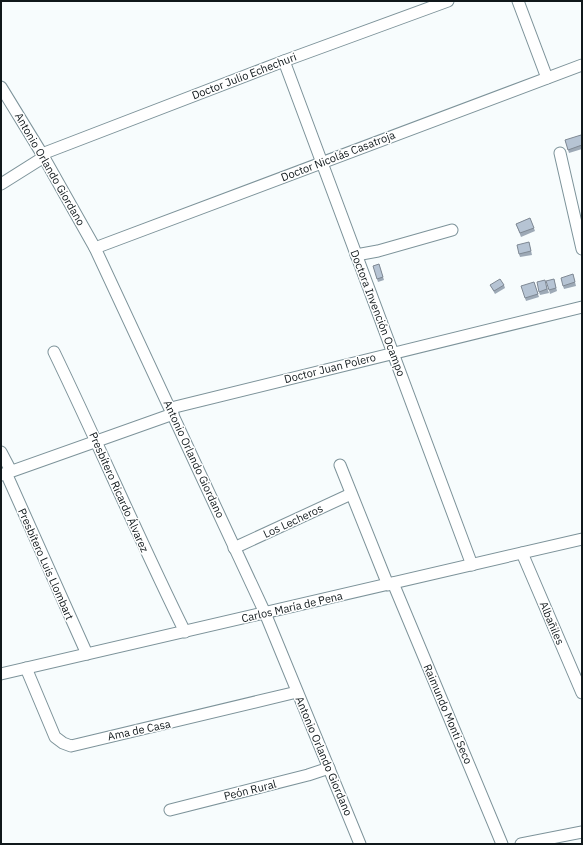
<svg xmlns="http://www.w3.org/2000/svg" width="583" height="845" viewBox="0 0 583 845" font-family="'IBM Plex Sans',sans-serif">
<rect width="100%" height="100%" fill="#f7fcfd"/>
<g fill="none" stroke-linecap="round" stroke-linejoin="round">
<defs>
<g id="minor">
<polyline points="518,1 547,78"/>
<polyline points="284,61 472,565"/>
<polyline points="1,87 42,154 95,248 265,613 360,844"/>
<polyline points="560,153 582,249"/>
<polyline points="42,154 284,61 448,1"/>
<polyline points="1,184 44,157"/>
<polyline points="95,248 582,65"/>
<polyline points="356,255 378,251 452,230"/>
<path d="M54 352C99 445 139 539 185 632"/>
<polyline points="171,408 582,307"/>
<polyline points="1,452 11,471"/>
<polyline points="340,465 388,585"/>
<polyline points="6,473 87,654"/>
<polyline points="1,475 173,414"/>
<polyline points="234,548 351,494"/>
<polyline points="522,553 582,693"/>
<polyline points="393,583 502,844"/>
<polyline points="26,668 55,737 63,743 71,746 297,692"/>
<polyline points="1,674 582,539"/>
<polyline points="170,810 308,775 329,768"/>
<polyline points="521,844 582,832"/>
</g>
</defs>
<use href="#minor" stroke="#7d939a" stroke-width="13"/>
<use href="#minor" stroke="#fff" stroke-width="11"/>
</g>
<g fill="#9da9b6">
<polygon points="582,137 582,149 569,153 565,140"/>
<polygon points="530,218 535,231 521,237 516,224"/>
<polygon points="529,242 532,255 520,257 519,254"/>
<polygon points="379,264 384,280 378,282 373,266"/>
<polygon points="573,274 576,286 564,289 563,286"/>
<polygon points="554,279 557,291 550,294 549,290"/>
<polygon points="534,282 539,297 526,301 525,298"/>
<polygon points="546,284 549,293 540,295 539,292"/>
<polygon points="490,285 504,285 505,288 495,294"/>
</g>
<g fill="#b6c4d4" stroke="#7f8994">
<polygon points="581,135 582,137 582,145 568,150 565,140"/>
<polygon points="530,218 534,228 520,233 516,224"/>
<polygon points="529,242 531,251 519,254 517,245"/>
<polygon points="379,264 383,277 377,279 373,266"/>
<polygon points="573,274 575,282 563,286 561,278"/>
<polygon points="500,279 504,285 494,291 490,285"/>
<polygon points="554,279 556,288 549,290 546,281"/>
<polygon points="545,280 547,289 539,292 537,282"/>
<polygon points="534,282 538,294 525,298 521,286"/>
</g>
<g text-anchor="middle" dominant-baseline="central" stroke-width="3" stroke-linejoin="round" paint-order="stroke">
<g font-size="11" fill="#10181b" stroke="#fff">
<text transform="translate(244 76) rotate(-21)">Doctor Julio Echechuri</text>
<text transform="translate(338 156) rotate(-21)">Doctor Nicolás Casatroja</text>
<text transform="translate(50 169) rotate(60)">Antonio Orlando Giordano</text>
<text transform="translate(378 313) rotate(69)">Doctora Invención Ocampo</text>
<text transform="translate(330 368) rotate(-14)">Doctor Juan Polero</text>
<text transform="translate(194 459) rotate(65)">Antonio Orlando Giordano</text>
<text transform="translate(119 492) rotate(66)">Presbítero Ricardo Álvarez</text>
<text transform="translate(293 521) rotate(-25)">Los Lecheros</text>
<text transform="translate(46 564) rotate(66)">Presbítero Luis Llombart</text>
<text transform="translate(292 607) rotate(-13)">Carlos María de Pena</text>
<text transform="translate(552 623) rotate(67)">Albañiles</text>
<text transform="translate(448 714) rotate(67)">Raimundo Monti Seco</text>
<text transform="translate(139 730) rotate(-12)">Ama de Casa</text>
<text transform="translate(324 756) rotate(67)">Antonio Orlando Giordano</text>
<text transform="translate(250 790) rotate(-14)">Peón Rural</text>
</g>
</g>
<rect width="583" height="845" fill="none" stroke="#10181b" stroke-width="4"/>
</svg>
